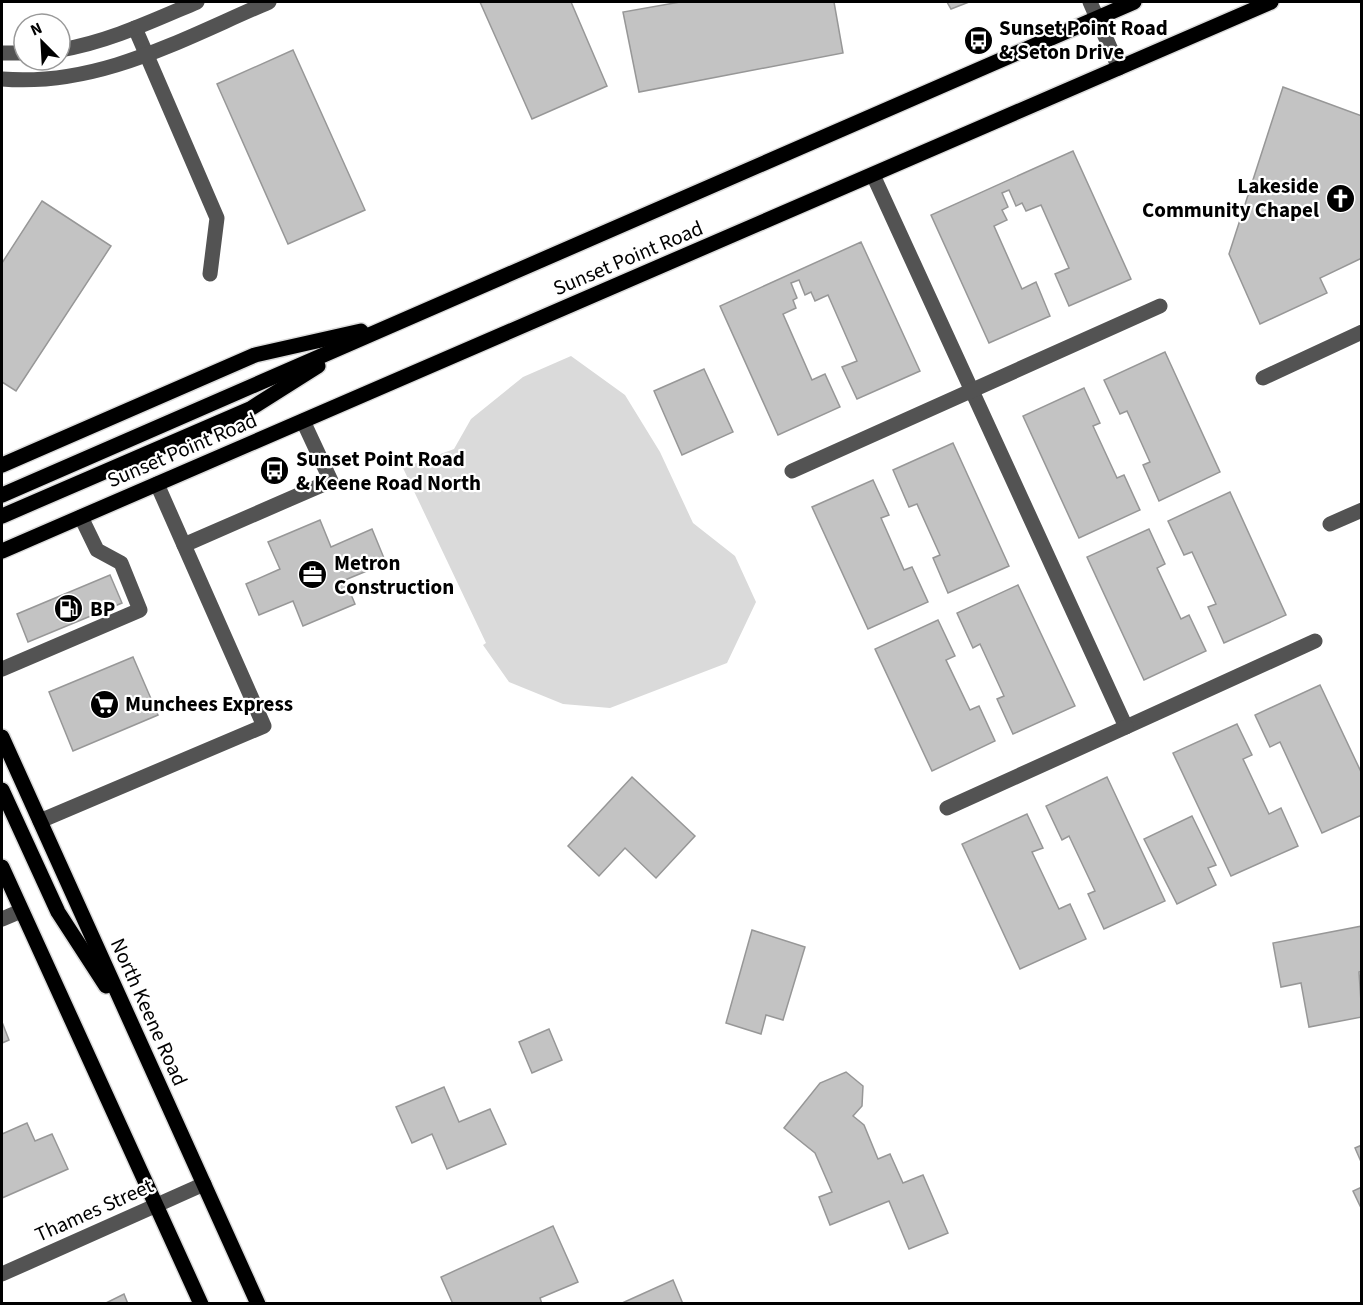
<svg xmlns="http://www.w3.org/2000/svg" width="1363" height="1305" viewBox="0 0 1363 1305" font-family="'Source Sans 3',sans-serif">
<rect width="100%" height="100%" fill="#fff"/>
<polygon fill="#dadada" points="571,356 625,395 660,452 693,523 735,556 756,602 727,663 610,708 563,704 509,682 483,645 486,643 403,468 454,449 471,419 523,377"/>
<g fill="#c3c3c3" stroke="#979797" stroke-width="1.5">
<polygon points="480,2 571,2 607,86 532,119"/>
<polygon points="680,2 834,2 843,53 639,92 623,12"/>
<polygon points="947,2 969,2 951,9"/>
<polygon points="293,50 365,210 288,244 217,84"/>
<polygon points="1283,87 1362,116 1362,258 1320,278 1327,293 1260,324 1229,254"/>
<polygon points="1073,151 1131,279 1069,306 1055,274 1069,268 1041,205 1026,211 1022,203 1016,206 1009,190 1002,193 1008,207 1002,210 1007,220 994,226 1022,289 1036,282 1050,316 989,343 931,215"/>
<polygon points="42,201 111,246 16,391 2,382 2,263"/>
<polygon points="861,242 920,371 857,399 842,367 857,361 828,295 815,301 811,292 805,295 799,280 791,283 797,298 793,300 796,308 783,314 812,380 825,374 840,407 778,435 720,306"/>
<polygon points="1165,352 1220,472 1159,501 1143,465 1150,462 1127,411 1120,414 1104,380"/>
<polygon points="704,369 733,432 682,455 654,391"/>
<polygon points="1084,388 1100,423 1093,426 1117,478 1124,475 1140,510 1079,538 1023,416"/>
<polygon points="953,443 1009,566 948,593 933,558 940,555 917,504 909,507 893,470"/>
<polygon points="873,480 889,515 881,518 904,570 912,567 928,602 868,629 812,507"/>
<polygon points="1230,492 1286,615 1224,643 1208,607 1216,604 1192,552 1184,555 1168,521"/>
<polygon points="320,520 331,547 372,529 386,563 345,580 355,604 303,626 293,601 259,615 246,584 280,569 268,542"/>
<polygon points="1149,529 1165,564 1157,568 1181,619 1189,615 1206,651 1144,680 1087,557"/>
<polygon points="110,575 122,603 28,642 17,614"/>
<polygon points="1018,585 1075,706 1013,734 997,699 1004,696 980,644 973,648 957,613"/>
<polygon points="938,620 955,656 946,660 970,710 979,706 995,741 932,771 875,649"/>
<polygon points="133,657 158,715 73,751 49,692"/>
<polygon points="1320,685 1362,774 1362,815 1322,833 1280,742 1270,747 1255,715"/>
<polygon points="1237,724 1252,755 1243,759 1269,814 1281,808 1298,846 1231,876 1173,753"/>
<polygon points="632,777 695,836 656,878 625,848 599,876 568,846"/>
<polygon points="1107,777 1165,901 1104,929 1088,894 1095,891 1069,836 1062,840 1046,806"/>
<polygon points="1027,814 1043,848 1032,852 1059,909 1070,904 1086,939 1020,969 962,844"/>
<polygon points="1192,816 1216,865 1208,868 1216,885 1177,904 1144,839"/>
<polygon points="1362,926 1362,971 1359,972 1362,1017 1309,1027 1301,983 1281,987 1273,943"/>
<polygon points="752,930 805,947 783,1020 766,1015 761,1034 726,1023"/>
<polygon points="2,1022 9,1040 2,1043"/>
<polygon points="549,1029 562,1060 532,1073 519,1042"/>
<polygon points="846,1072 863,1086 862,1106 853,1116 864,1125 878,1159 890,1154 903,1183 923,1175 948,1233 909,1249 889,1201 830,1225 819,1197 832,1192 815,1153 784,1128 820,1083"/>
<polygon points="444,1087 459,1122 490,1109 506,1144 447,1169 432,1134 412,1143 396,1107"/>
<polygon points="27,1123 35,1141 52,1134 68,1169 2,1198 2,1134"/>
<polygon points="1362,1145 1362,1164 1355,1148"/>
<polygon points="1362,1187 1362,1210 1353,1191"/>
<polygon points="553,1226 578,1282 540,1298 542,1304 453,1304 441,1277"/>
<polygon points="673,1280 683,1304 620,1304"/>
<polygon points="124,1294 128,1304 104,1304"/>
</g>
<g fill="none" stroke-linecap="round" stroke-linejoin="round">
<defs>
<g id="major">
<polyline points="2,465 255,355 361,331"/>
<polyline points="2,495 1134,2"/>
<polyline points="2,516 250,409 318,366"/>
<polyline points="2,551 1271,2"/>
<polyline points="2,737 258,1304"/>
<polyline points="2,790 58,912 106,986"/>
<polyline points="2,867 201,1304"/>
</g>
</defs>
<use href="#major" stroke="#dbdbdb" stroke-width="18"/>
<g stroke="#535353" stroke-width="15">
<polyline points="1090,2 1119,68"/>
<polyline points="135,28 217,218 210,274"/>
<path d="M60 50C108 42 152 21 197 2"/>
<polyline points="2,53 24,53"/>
<path d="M2 79C99 87 182 39 269 2"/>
<polyline points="873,175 1126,727 1315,641"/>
<polyline points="1263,378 1362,332"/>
<polyline points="792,471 1160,306"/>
<polyline points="1330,524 1362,510"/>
<polyline points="184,545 331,481 303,421"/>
<polyline points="2,669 140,610 121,563 97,550 81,517"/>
<polyline points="947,808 1126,727"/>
<polyline points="40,821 264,726 157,484"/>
<polyline points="2,919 21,911"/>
<polyline points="2,1274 204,1184"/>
</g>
<use href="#major" stroke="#000" stroke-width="15"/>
</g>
<defs>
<symbol id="bus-disc" viewBox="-11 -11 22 22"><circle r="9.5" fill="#000" stroke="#fff"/><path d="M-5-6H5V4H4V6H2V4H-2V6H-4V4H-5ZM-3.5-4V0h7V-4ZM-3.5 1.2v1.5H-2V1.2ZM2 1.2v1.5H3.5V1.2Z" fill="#fff"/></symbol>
<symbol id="church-disc" viewBox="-11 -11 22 22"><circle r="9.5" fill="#000" stroke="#fff"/><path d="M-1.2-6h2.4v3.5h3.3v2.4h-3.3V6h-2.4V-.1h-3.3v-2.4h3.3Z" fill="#fff"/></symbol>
<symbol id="office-disc" viewBox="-11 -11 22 22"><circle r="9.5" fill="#000" stroke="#fff"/><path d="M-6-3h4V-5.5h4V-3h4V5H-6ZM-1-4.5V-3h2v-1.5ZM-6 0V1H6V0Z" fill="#fff"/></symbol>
<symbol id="fuel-disc" viewBox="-11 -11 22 22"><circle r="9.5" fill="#000" stroke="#fff"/><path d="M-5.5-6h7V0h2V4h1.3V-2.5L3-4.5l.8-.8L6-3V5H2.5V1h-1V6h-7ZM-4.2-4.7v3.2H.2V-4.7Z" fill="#fff"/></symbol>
<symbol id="supermarket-disc" viewBox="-11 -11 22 22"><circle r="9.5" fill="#000" stroke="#fff"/><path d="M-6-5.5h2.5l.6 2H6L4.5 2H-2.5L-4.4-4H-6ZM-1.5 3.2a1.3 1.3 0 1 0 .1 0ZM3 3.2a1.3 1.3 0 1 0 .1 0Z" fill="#fff"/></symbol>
</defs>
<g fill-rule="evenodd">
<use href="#bus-disc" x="962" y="24" width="33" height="33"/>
<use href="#church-disc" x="1324" y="182" width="33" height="33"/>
<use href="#bus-disc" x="258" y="454" width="33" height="33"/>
<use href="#office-disc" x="296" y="558" width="33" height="33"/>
<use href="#fuel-disc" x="52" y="592" width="33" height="33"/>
<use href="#supermarket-disc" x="88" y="688" width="33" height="33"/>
</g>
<g text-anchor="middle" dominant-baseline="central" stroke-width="4.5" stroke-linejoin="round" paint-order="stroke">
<g font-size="21" font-weight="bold" fill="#000" stroke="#fff" text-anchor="start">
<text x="999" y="28">Sunset Point Road<tspan x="999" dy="24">&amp; Seton Drive</tspan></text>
<text x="1319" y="186" text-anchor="end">Lakeside<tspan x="1319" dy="24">Community Chapel</tspan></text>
<text x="296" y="459">Sunset Point Road<tspan x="296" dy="24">&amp; Keene Road North</tspan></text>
<text x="334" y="563">Metron<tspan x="334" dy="24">Construction</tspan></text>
<text x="90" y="609">BP</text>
<text x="125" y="704">Munchees Express</text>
</g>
<g font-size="21" fill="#000" stroke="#fff">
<text transform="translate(628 258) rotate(-23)">Sunset Point Road</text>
<text transform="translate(182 450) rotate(-23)">Sunset Point Road</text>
<text transform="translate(149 1012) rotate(66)">North Keene Road</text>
<text transform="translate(94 1210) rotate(-24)">Thames Street</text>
</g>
</g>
<rect width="1363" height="1305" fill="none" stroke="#000000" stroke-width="6"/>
<g transform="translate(42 42) rotate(336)"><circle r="28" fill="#ffffff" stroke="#999999" stroke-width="1.5"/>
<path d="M0-4.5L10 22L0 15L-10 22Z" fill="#000000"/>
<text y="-9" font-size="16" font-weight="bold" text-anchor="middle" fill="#000000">N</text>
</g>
</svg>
